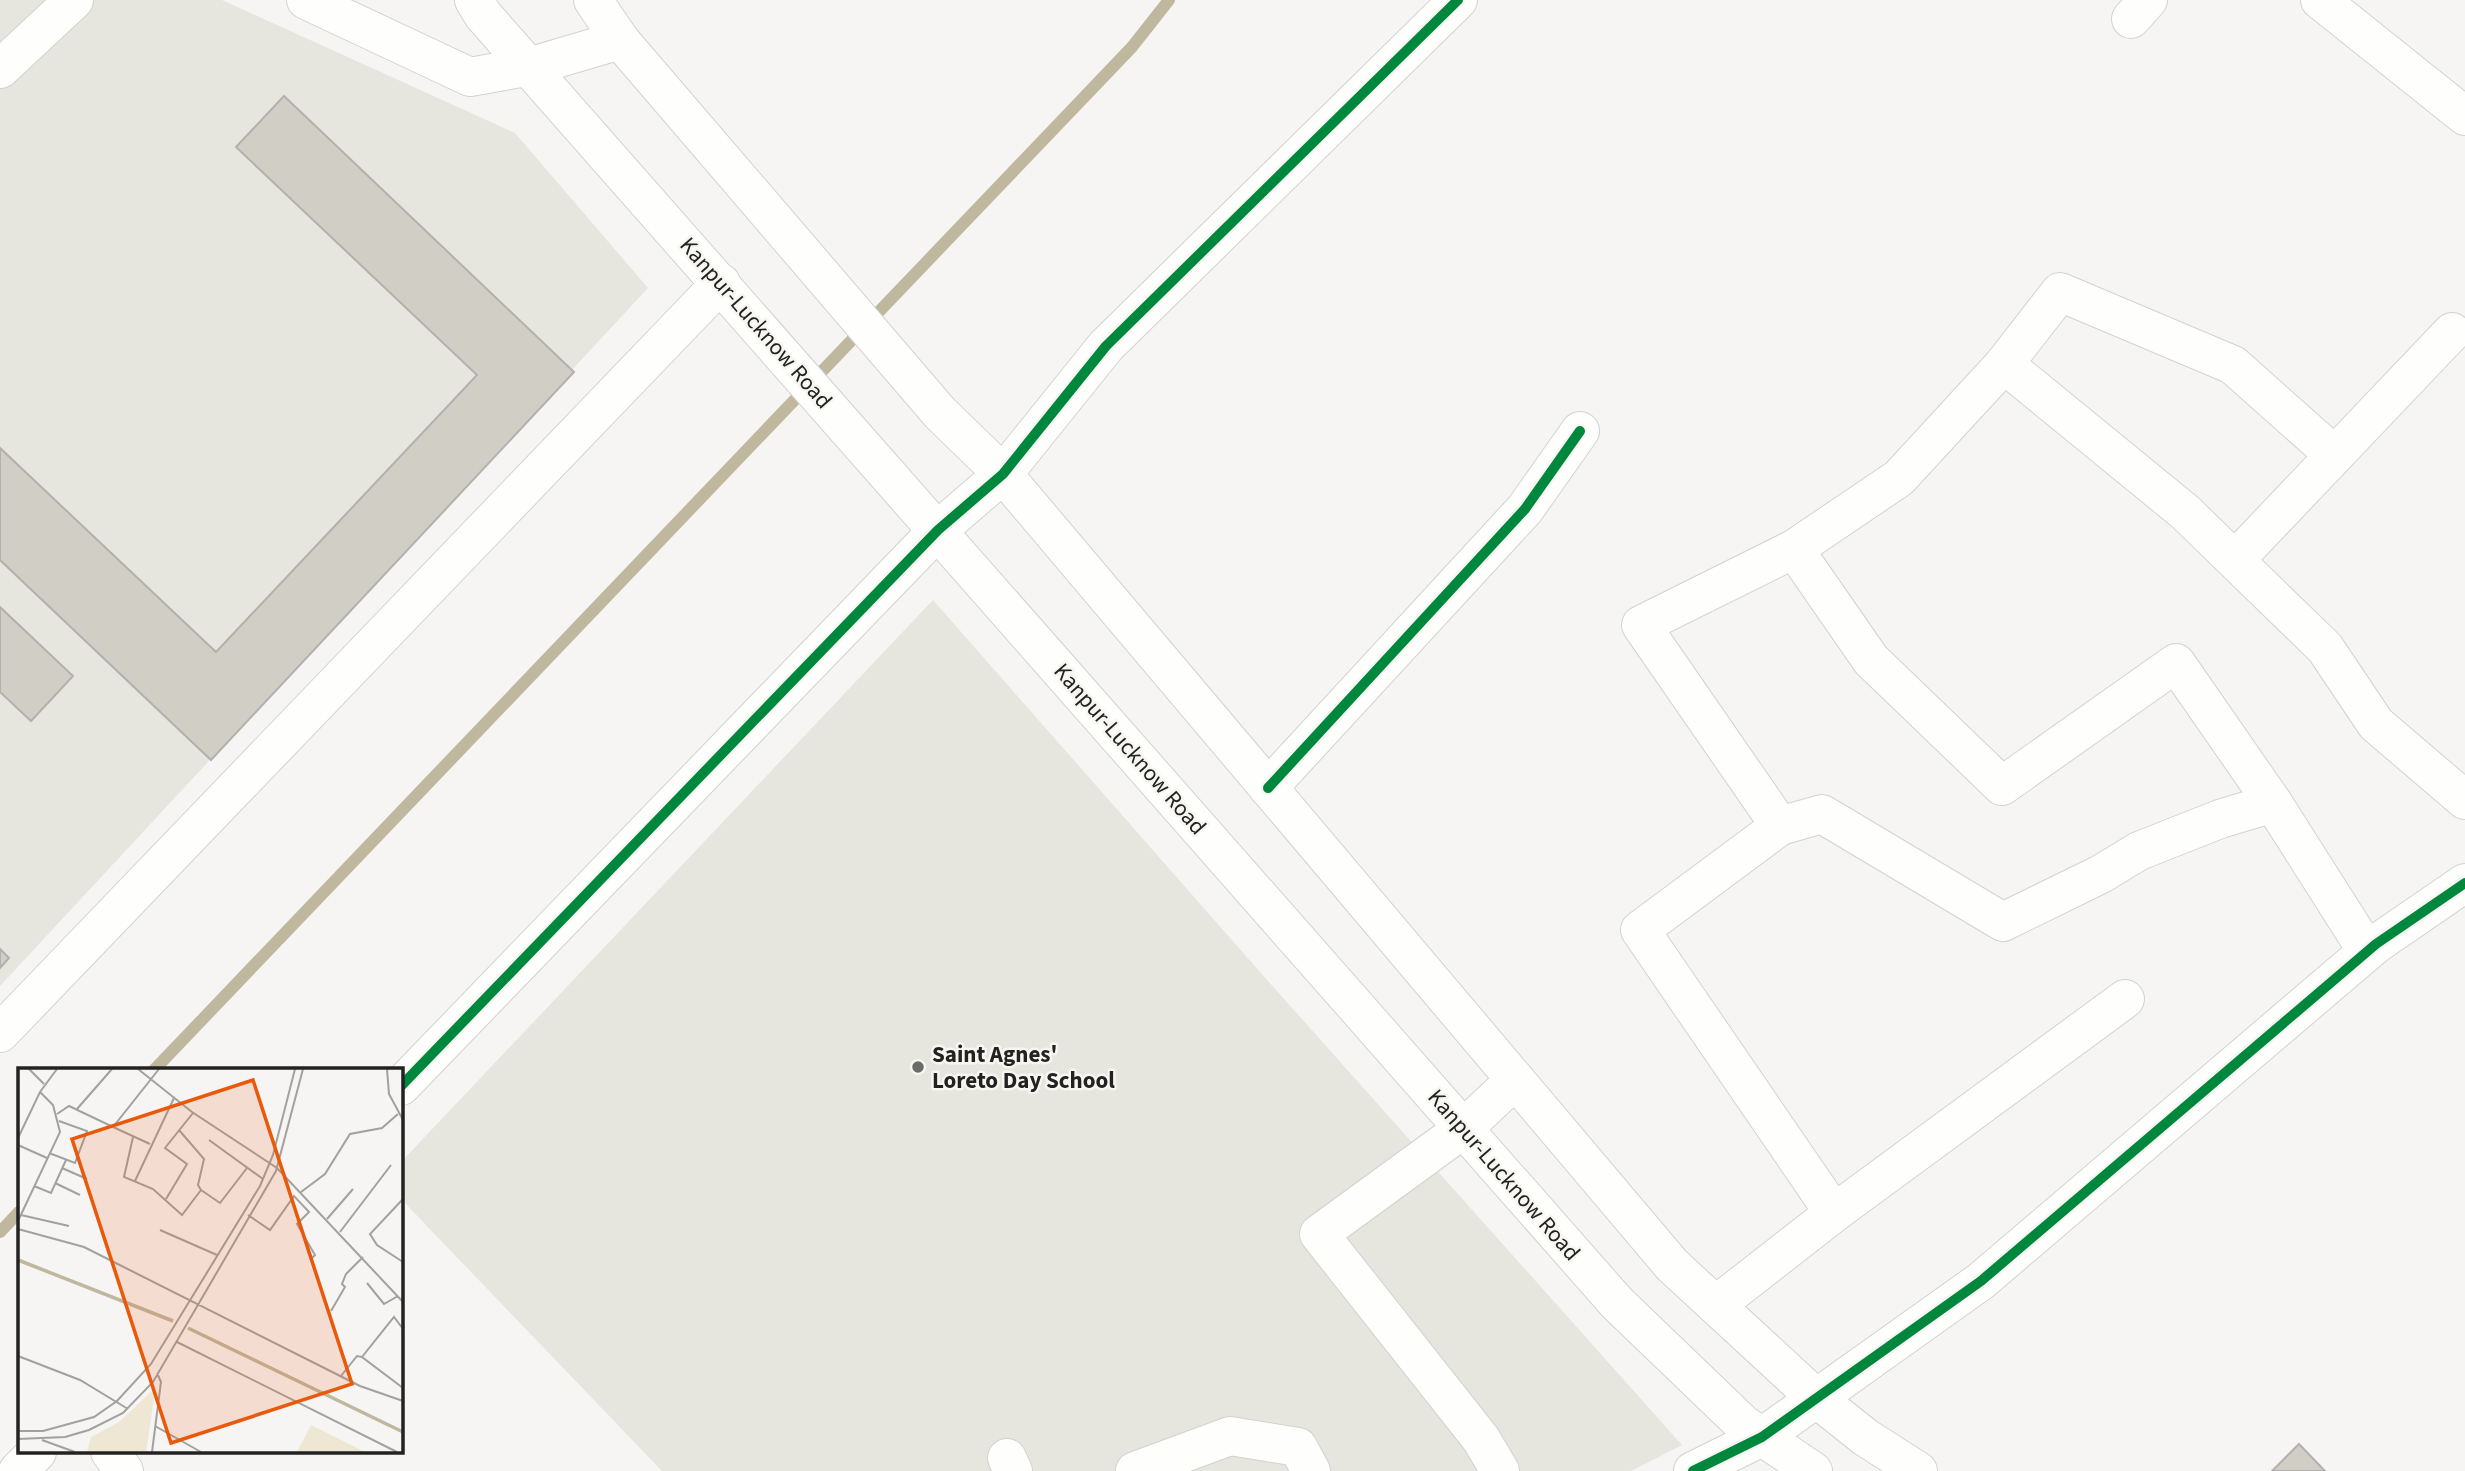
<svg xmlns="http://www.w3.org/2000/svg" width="2465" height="1471" viewBox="0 0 2465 1471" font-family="'Source Sans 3',sans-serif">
<rect width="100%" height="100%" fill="#f6f5f3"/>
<g fill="#e6e5de">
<polygon points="0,0 222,0 515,133 648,288 0,986"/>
<polygon points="933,600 1260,972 1682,1445 1631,1471 662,1471 401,1199 401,1162"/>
</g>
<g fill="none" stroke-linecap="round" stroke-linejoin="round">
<g stroke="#bfb79e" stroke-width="12">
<polyline points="154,1070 1132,47 1169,0"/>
<polyline points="0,1232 19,1212"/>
</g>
</g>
<g fill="#d1cec6" stroke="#b2b1af" stroke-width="2">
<polygon points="284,96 574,372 211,760 0,560 0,448 216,652 477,375 236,147"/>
<polygon points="0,607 73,676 31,721 0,692"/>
<polygon points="0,949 9,958 0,968"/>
<polygon points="2299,1444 2325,1471 2272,1471"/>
</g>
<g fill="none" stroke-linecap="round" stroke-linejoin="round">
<defs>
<g id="minor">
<polyline points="2320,0 2465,116"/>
<polyline points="2131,19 2148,0"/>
<polyline points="0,69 74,0"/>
<polyline points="2004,364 2185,512 2325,648 2376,724 2465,800"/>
<polyline points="1794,549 1871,660 2002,786 2176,663 2273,803 2367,951"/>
<polyline points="2235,560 2452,332"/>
<polyline points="1268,788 1525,509 1580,431"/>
<polyline points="1780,826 1822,814 2003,922 2101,874 2139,851 2220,819 2273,803"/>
<polyline points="0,1033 721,283"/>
<polyline points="401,1086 938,530 1003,474 1106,346 1458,0"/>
<polyline points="1834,1213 1640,930 1780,826 1641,625 1794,549 1899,478 2004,364 2060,292 2233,365 2333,454"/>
<polyline points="1716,1305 1834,1213 2125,999"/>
<polyline points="110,1452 124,1471"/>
<polyline points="1007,1458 1013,1471"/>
<polyline points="18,1471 37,1452"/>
<polyline points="1135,1471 1230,1436 1298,1447 1311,1471"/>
<polyline points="1500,1471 1481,1439 1319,1234 1463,1129 1515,1080"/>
<polyline points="1693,1471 1762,1437 1981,1281 2376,944 2465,883"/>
</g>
<g id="major">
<polyline points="306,0 470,77 532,66 620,40"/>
<polyline points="474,0 483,15 1617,1303 1743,1424 1813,1471"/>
<polyline points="593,0 620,40 940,413 1003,474 1672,1265 1816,1398 1865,1437 1918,1471"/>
</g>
</defs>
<use href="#minor" stroke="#d3d2d1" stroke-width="40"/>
<use href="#major" stroke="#d3d2d1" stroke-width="40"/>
<use href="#minor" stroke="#fefefd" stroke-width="38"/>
<use href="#major" stroke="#fefefd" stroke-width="38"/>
<defs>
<g id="cycleway">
<polyline points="1268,788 1525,509 1580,431"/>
<polyline points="401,1086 938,530 1003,474 1106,346 1458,0"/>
<polyline points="1693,1471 1762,1437 1981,1281 2376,944 2465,883"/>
</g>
</defs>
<use href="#cycleway" stroke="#f7f6f2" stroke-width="15"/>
<use href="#cycleway" stroke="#00873e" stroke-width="10"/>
</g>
<circle fill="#6c6c6a" stroke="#f7f6f2" stroke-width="2.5" cx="918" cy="1067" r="7"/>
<g text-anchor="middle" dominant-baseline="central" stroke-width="5" stroke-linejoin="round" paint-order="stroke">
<g font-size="23" fill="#222220" stroke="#f7f6f2">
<text transform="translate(756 323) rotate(49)">Kanpur-Lucknow Road</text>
<text transform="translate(1130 749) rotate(49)">Kanpur-Lucknow Road</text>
<text transform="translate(1504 1175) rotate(49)">Kanpur-Lucknow Road</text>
</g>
<g font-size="23" font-weight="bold" fill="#222220" stroke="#f7f6f2" text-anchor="start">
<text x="932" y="1054">Saint Agnes'<tspan x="932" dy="26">Loreto Day School</tspan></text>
</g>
</g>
<g transform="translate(18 1068)">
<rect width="385" height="385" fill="#f6f5f3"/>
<path d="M133 324H137L128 384H69L73 369 101 354ZM293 357 347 384H279Z" fill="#eee7d4"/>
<path fill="none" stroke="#bfb79e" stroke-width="3.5" d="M0 192 155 253M170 260 385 364"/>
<path fill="none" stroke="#a1a19f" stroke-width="2" d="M11 1 26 16M120 1 174 44 259 100 385 234M369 1 371 26 385 52M59 41 94 1M39 46 51 38 95 59 141 1M95 59 132 76M161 62 186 91 180 117 183 122M115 69 106 109 135 121 164 147 183 122 202 135 229 100M0 70 22 24 39 1M191 72 245 111M0 77 29 90M31 85 57 95 69 63 41 53M44 100 69 111M117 113 156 30M37 115 62 127M16 118 33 125 48 92M283 124 307 106 332 66 364 60 380 46M148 131 169 96 147 80 175 45M385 131 352 166 359 177 385 194M3 147 51 158M230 147 252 162 276 128 291 144 279 156 297 187 292 192M309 151 335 121M0 153 42 64 35 37 22 24M0 161 66 179 342 318 385 333M142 162 199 187M322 164 373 97M349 215 366 236 380 228M313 243 327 219 324 216 328 206 345 189M385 261 376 249 344 289 385 320M159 274 379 384M0 288 62 312 110 341M323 308 339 288 344 289M137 358 183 384M0 363H25L76 349 99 333 133 296 242 118 255 87 277 1M0 371 47 369 71 362 105 345 135 314 258 103 285 1M24 372 57 384M134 384 143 314 139 305"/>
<path fill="#e8590c" fill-opacity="0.15" stroke="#e8590c" stroke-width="3.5" d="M235 12 334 316 153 375 54 71Z"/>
<rect width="385" height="385" fill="none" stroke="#222220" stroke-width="3.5"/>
</g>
</svg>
